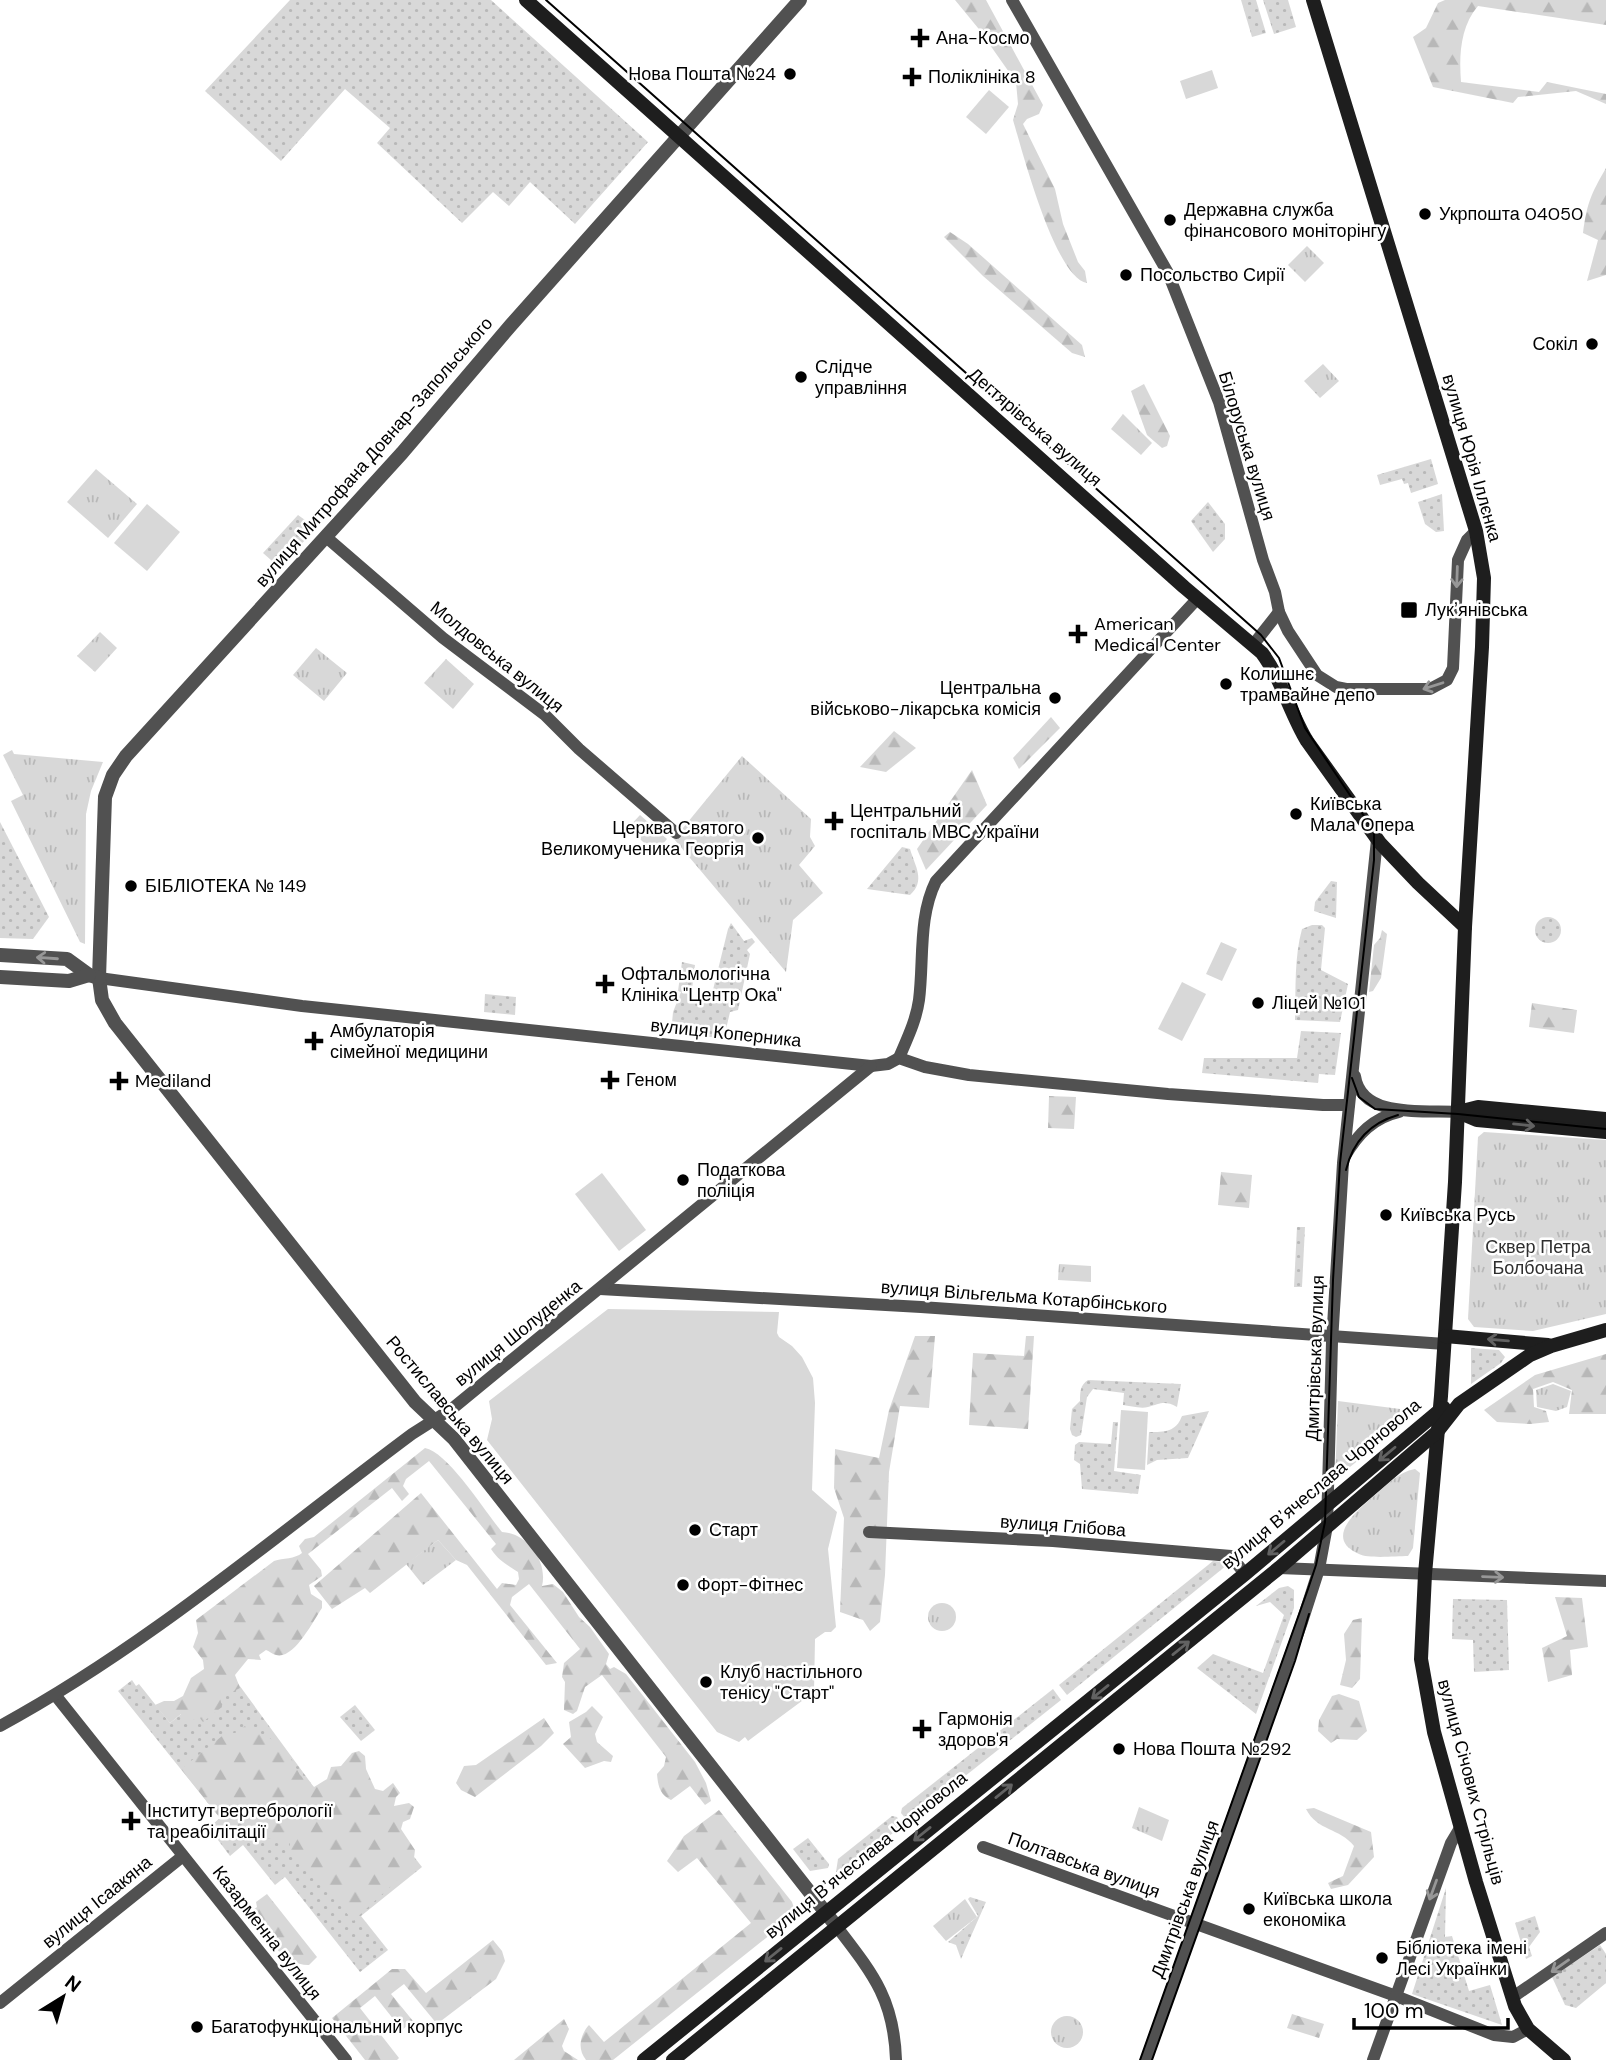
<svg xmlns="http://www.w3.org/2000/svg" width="1606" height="2060" viewBox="0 0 1606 2060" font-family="'DM Sans',sans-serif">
<defs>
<pattern id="grass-dots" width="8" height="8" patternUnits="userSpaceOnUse" patternTransform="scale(1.75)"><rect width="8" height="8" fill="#d8d8d8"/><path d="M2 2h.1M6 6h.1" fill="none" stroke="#b8b8b8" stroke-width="1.8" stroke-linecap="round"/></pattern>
<pattern id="forest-firs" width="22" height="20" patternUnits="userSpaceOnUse" patternTransform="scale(1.75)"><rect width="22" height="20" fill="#d8d8d8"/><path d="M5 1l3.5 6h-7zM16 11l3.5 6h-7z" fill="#b8b8b8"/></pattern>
<pattern id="park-tufts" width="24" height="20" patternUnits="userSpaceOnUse" patternTransform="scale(1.75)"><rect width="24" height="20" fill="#d8d8d8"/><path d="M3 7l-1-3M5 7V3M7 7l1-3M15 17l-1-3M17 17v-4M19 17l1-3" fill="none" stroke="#b8b8b8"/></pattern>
</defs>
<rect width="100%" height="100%" fill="#fff"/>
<g fill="url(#grass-dots)">
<polygon points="290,0 491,0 648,142 575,224 530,182 509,206 493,192 462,223 377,143 390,128 345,89 281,161 205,91"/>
<polygon points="1241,0 1256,0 1266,33 1252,37"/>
<polygon points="1263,0 1288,0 1296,27 1274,34"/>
<polygon points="404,423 405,427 280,568 263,553 298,515 312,525"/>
<polygon points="1431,459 1438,484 1411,493 1408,483 1404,484 1402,479 1380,485 1377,475"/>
<polygon points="1442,494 1444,531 1436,532 1425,524 1418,502"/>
<polygon points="1208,502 1225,524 1225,539 1213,552 1191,521"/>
<polygon points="0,822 49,917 33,939 0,938"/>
<path d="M902 847 910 849C915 866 926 881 910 895L867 889Z"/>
<polygon points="1331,881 1337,882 1336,918 1314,911 1315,902"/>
<circle cx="1548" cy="930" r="13"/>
<polygon points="731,923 744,941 752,938 755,942 747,950 750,954 738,1010 730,1012 724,1038 671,1034 673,1012 681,992 678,991 682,962 695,965 691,997 710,1002 728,929"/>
<path d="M1312 925H1322L1325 928 1321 970 1348 984 1340 1022 1295 1020C1296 990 1294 958 1302 929Z"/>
<polygon points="485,994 516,997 515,1015 484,1012"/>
<polygon points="1301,1031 1341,1033 1335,1075 1319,1074 1318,1083 1202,1073 1204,1058 1297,1058"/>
<polygon points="1297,1227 1305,1227 1302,1287 1294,1287"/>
<polygon points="1471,1348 1499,1350 1505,1357 1501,1363 1471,1384"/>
<path d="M1088 1380 1181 1384 1177 1407C1164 1400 1160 1404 1148 1407 1141 1409 1130 1406 1123 1405L1124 1393 1093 1389 1087 1397 1081 1435 1076 1437 1072 1435 1070 1429 1072 1409 1080 1401C1080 1392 1080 1385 1088 1380Z"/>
<path d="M1209 1411 1188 1458 1157 1460 1147 1465 1149 1432C1165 1432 1176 1432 1182 1416Z"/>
<polygon points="1113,1422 1118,1422 1114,1471 1141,1475 1138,1494 1082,1489 1080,1464 1074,1460 1075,1445 1079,1442 1111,1444"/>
<polygon points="1213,1561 1224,1562 1227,1565 1067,1695 1059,1685"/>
<polygon points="1288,1586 1294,1590 1294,1608 1256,1714 1197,1668 1213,1654 1263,1673 1284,1615 1270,1602 1256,1606 1279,1588"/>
<polygon points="1453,1599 1507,1600 1509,1670 1474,1672 1473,1640 1452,1639"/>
<polygon points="231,1674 327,1805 356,1783 422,1867 361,1916 388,1950 360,1972 285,1877 275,1885 243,1845 230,1856 209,1828 220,1818 118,1691 132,1680 136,1686 139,1684 170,1723"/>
<polygon points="1053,1689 1061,1700 911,1819 906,1819 901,1813 902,1808"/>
<polygon points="355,1705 375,1730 361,1741 340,1717"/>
<polygon points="892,1816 897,1817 902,1826 839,1875 836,1872 838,1859"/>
<polygon points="808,1838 829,1864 828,1868 810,1871 793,1849"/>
<polygon points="1446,1888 1445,1937 1452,1936 1469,1991 1490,1985 1502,2025 1412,1994"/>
<polygon points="970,1897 986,1902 961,1959 956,1945 948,1942 978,1916 968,1899"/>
<polygon points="1535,1916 1540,1932 1529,1947 1532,1956 1526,1959 1515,1923"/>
<polygon points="1600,1945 1606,1954 1606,1983 1576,2008 1565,2005 1552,1977"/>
</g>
<g fill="url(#forest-firs)">
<path d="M955 0H986L1043 105 1039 114 1027 119 1023 124 1055 189 1063 224 1078 262 1085 271 1087 283C1055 278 1022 150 1013 120L1018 104 1016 82 978 28Z"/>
<path d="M1445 0H1606V25L1478 6C1460 27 1459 56 1461 82L1539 92 1547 82 1606 94V104L1576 91 1518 97 1513 103 1433 87 1413 37 1426 28 1438 3Z"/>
<path d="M1606 168V275L1587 281 1598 240 1583 233C1587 203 1591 194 1606 168Z"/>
<polygon points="950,232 968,244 1082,345 1085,357 1072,353 983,276 944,237"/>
<polygon points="1144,384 1170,436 1167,446 1162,448 1147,435 1131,391"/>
<polygon points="1051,717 1060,728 1019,769 1013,758"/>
<polygon points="894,731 916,748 886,772 860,767"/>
<polygon points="972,770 987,805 926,870 917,849"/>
<polygon points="1382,930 1387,934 1381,978 1373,991 1369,992 1374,945 1380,938"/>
<polygon points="1532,1003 1577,1010 1574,1033 1529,1027"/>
<polygon points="1049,1096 1076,1097 1074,1129 1048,1128"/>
<polygon points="1221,1172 1252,1175 1249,1208 1218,1205"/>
<polygon points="915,1336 935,1336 929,1408 900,1406 889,1472 885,1575 880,1622 870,1631 863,1620 840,1612 844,1518 834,1488 835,1449 879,1458 889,1410"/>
<polygon points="1026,1336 1034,1336 1028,1429 969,1425 973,1353 1024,1356"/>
<polygon points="1606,1354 1606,1414 1569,1414 1572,1390 1553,1382 1533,1389 1534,1407 1546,1411 1549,1422 1530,1424 1497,1422 1484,1410 1535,1375"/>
<path d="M425 1448C448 1452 486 1513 502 1532 528 1533 548 1562 542 1586L553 1584 563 1592 579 1617 590 1627 609 1654 606 1664 610 1669 614 1667 626 1674 695 1762 706 1783 711 1801 705 1805 690 1786 671 1800C660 1795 658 1786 657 1774L664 1766 666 1757 602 1675 585 1687 577 1711 573 1714 564 1710 565 1682 562 1677 564 1663 580 1649 529 1584 512 1597 510 1605 557 1663 546 1665 467 1565 456 1560 438 1540 370 1593 365 1588 332 1609 314 1586 421 1493 497 1589 502 1583 516 1585 519 1579 518 1572C505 1563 500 1562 491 1549L496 1544 429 1461 406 1479 403 1486 409 1494 402 1501 392 1488 308 1554 321 1570 322 1576 309 1585 311 1594 322 1601V1608C313 1621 294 1660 276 1655 272 1654 269 1651 266 1650L259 1655 261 1660 248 1659 235 1675 240 1688 220 1698 222 1707 203 1722 198 1716 190 1723 181 1714 170 1723 155 1705 164 1701H174L183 1696 191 1678 204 1669 203 1660 193 1647 198 1633 196 1620 274 1561C283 1558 295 1559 302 1553L299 1546 305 1539 314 1537Z"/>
<polygon points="1555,1597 1582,1598 1588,1647 1570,1650 1572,1675 1548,1682 1542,1648 1567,1636"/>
<polygon points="1362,1618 1360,1679 1352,1688 1340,1685 1346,1660 1344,1634 1353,1620"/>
<polygon points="1339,1694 1359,1701 1367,1731 1357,1740 1337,1739 1331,1743 1318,1731 1319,1720 1332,1696"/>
<polygon points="592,1706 603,1717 595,1734 597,1742 613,1756 611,1762 604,1761 585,1768 563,1744 571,1737 569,1722 586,1712"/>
<polygon points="544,1718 554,1733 541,1746 475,1797 461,1790 456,1783 464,1766 476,1765"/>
<polygon points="245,1726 253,1732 266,1735 287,1752 300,1775 314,1787 327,1779 331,1767 341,1766 352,1753 359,1751 365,1756 366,1769 375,1789 383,1791 393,1783 400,1793 396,1797 394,1806 409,1803 414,1807 410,1819 403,1822 401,1829 415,1850 413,1866 353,1921 312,1870 298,1862 289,1851 290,1843 266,1838 250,1823 227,1838 219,1836 211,1826 220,1818 181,1769 227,1732 235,1733"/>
<path d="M1314 1808 1371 1832 1374 1857 1348 1885 1331 1889 1328 1883 1343 1876 1354 1846C1340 1828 1317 1831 1306 1809Z"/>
<path d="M719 1810 792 1902 795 1911 791 1918 613 2060H586C577 2049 580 2035 589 2025L604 2042 751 1923 697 1858 678 1872 667 1861 684 1836Z"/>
<path d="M267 1894 317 1957 309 1965C285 1966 258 1932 253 1910L257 1907 256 1902Z"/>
<polygon points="493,1940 502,1951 505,1961 496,1979 437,2024 404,1984 391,1994 413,2021 402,2030 375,1996 360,2008 399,2058 397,2060 365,2060 332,2018 392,1969 405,1969 426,1993"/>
<polygon points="1292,2014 1324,2024 1319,2038 1287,2028"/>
<polygon points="564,2019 569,2029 562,2046 564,2051 578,2060 514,2060"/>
</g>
<g fill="url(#park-tufts)">
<polygon points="1307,246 1324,263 1305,282 1288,265"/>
<polygon points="1323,364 1339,381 1320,398 1304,381"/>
<polygon points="1123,414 1152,443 1141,455 1111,429"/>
<polygon points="96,469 137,504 108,538 67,502"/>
<polygon points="100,632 117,648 95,672 77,656"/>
<polygon points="316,648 347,673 324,701 293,675"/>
<polygon points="446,659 474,684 453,709 424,683"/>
<polygon points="12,750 14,754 103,762 91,791 86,814 85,944 80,942 11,801 23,795 3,755"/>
<polygon points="742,756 811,819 810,837 815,846 799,865 823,893 793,920 786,972 674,839"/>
<polygon points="1484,1132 1606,1140 1606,1314 1533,1331 1474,1327 1468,1319 1478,1137"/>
<polygon points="1059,1264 1091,1266 1091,1282 1058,1280"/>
<polygon points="1553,1384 1571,1391 1567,1407 1556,1411 1537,1407 1536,1390"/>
<polygon points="1338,1401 1400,1409 1401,1426 1335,1479"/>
<path d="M1415 1469 1420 1473 1413 1548 1408 1556C1396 1556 1369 1559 1359 1554 1322 1538 1359 1509 1374 1496 1387 1485 1398 1472 1415 1469Z"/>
<polygon points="438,1540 456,1560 423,1585 406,1564"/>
<circle cx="942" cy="1617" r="14"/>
<polygon points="1139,1807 1169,1820 1162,1841 1132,1828"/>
<polygon points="965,1899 977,1917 946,1941 933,1926"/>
<circle cx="1067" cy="2032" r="16"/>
</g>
<g fill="#d8d8d8">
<polygon points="1212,70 1218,88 1186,99 1180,81"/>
<polygon points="989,90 1009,107 986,134 966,117"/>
<polygon points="147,504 180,532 147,571 114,543"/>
<polygon points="640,815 667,839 655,853 628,828"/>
<polygon points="1221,942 1237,949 1222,981 1206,974"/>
<polygon points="1182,982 1206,994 1182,1041 1158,1029"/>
<polygon points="602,1173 646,1230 619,1251 575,1194"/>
<polygon points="608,1309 779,1312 777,1333 779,1337 792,1346 802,1357 813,1378 815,1403 812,1490 837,1512 828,1549 836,1627 831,1632 825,1632 815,1639 814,1692 748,1741 745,1737 739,1742 717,1732 487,1440 492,1419 489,1401"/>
<polygon points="1121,1410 1148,1412 1145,1470 1117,1468"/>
</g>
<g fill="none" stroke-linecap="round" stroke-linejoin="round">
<g stroke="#515151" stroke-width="12">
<polyline points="1012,0 1168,273 1219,402 1263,560 1275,592 1279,612 1288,631 1317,675 1336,687 1346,689 1430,689 1447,680 1453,668 1458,560 1467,540 1476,531"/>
<polyline points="326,537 443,638 545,715 579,749 676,833"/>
<polyline points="1253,645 1279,612"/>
<polyline points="99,978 302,1006 871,1066 888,1064 899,1058 925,1067 969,1075 1168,1094 1323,1105 1349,1105"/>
<path d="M899 1058C907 1039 916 1021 919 1000 924 961 918 917 936 881L1198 598"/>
<path d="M1355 1076C1361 1119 1425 1110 1458 1112"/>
<path d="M1345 1156C1358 1134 1373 1118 1399 1112"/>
<polyline points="600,1289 921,1307 1445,1344"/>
<polyline points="869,1532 1053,1541 1231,1556 1245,1574"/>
<polyline points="1279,1568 1606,1581"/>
<polyline points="56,1696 346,2060"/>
<path d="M0 1726C146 1647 279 1533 412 1434L453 1408 871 1066"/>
<polyline points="983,1847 1396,1996 1494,2035 1513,2037 1528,2029"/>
<path d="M837 1927C873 1974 894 1999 896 2060"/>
<polyline points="1513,1997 1606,1933"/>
<polyline points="0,2003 183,1856"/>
<polyline points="1146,2060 1302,1622 1319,1569 1327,1526 1332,1342 1343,1163 1377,840"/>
<polyline points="1373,2060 1451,1843 1460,1828"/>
</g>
<g stroke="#515151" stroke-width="14">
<polyline points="800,0 511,325 402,453 126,756 113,775 105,797 99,978 102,1000 115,1023 415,1402 454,1439 837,1927"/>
<polyline points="0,955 67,959 89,975 99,978"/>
<polyline points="0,977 69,981 89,975"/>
</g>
<g stroke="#1e1e1e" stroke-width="14">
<path d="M526 0 1184 587 1262 653C1282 680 1290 713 1307 741L1380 843 1418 883 1465 927"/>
<polyline points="1313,0 1476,531 1484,578 1482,647 1465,927 1455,1182 1441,1396 1425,1574 1421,1659 1434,1732 1476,1882 1515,2006 1528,2029 1564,2060"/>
<polyline points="1458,1112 1477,1120 1606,1132"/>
<polyline points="1458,1112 1478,1107 1606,1119"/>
<polyline points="1445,1336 1548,1345"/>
<polyline points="644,2060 1245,1574 1440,1410 1444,1408"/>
<polyline points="673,2060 1279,1568 1437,1432 1459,1404 1530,1355 1551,1346 1606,1330"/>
</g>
<g stroke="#000" stroke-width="2">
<polyline points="546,0 1261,635 1279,658 1305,728 1374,831 1374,860 1340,1163 1333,1280 1325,1522 1316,1565 1308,1589 1140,2060"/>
<polyline points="1352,1078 1359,1097 1375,1109 1458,1114 1606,1129"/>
<path d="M1346 1170C1353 1141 1370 1123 1398 1115"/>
<polyline points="1152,2060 1295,1661 1309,1614"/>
</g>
</g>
<defs><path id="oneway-shaft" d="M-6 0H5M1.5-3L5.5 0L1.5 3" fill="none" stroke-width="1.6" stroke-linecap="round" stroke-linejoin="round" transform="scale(1.75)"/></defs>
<g stroke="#979797">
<use href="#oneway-shaft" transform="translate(1457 577) rotate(92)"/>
<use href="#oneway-shaft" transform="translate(1433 686) rotate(162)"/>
<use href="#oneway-shaft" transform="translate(47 958) rotate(-176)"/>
<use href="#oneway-shaft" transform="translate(1493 1577) rotate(2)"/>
<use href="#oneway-shaft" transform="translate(1433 1890) rotate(110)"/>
<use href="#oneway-shaft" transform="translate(1560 1966) rotate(145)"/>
</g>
<g stroke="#626262">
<use href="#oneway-shaft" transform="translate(1524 1125) rotate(6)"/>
<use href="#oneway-shaft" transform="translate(1498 1340) rotate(-175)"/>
<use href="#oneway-shaft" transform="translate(1387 1454) rotate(140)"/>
<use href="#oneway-shaft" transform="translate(1276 1548) rotate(140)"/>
<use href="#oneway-shaft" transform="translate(1181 1648) rotate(-39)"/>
<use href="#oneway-shaft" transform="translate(1100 1692) rotate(141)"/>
<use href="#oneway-shaft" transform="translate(1004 1791) rotate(-39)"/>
<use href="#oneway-shaft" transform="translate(922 1834) rotate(141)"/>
<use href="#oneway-shaft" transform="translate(773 1955) rotate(141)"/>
</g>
<g fill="#000" stroke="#fff" stroke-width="2.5">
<path d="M916.5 27.5h7v7h7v7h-7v7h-7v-7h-7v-7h7z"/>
<circle cx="790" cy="74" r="7"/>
<path d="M908.5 66.5h7v7h7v7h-7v7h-7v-7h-7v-7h7z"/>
<circle cx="1425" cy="214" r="7"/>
<circle cx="1170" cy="220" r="7"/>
<circle cx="1126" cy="275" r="7"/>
<circle cx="1592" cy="344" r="7"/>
<circle cx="801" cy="377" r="7"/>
<rect x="1400" y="601" width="18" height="18" rx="3.5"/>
<path d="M1074.5 623.5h7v7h7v7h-7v7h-7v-7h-7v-7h7z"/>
<circle cx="1226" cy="684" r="7"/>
<circle cx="1055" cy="698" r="7"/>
<circle cx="1296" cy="814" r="7"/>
<path d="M830.5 810.5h7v7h7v7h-7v7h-7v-7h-7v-7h7z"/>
<circle cx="758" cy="838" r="7"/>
<circle cx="131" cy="886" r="7"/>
<path d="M601.5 973.5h7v7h7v7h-7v7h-7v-7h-7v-7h7z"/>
<circle cx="1258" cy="1003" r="7"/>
<path d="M310.5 1030.5h7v7h7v7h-7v7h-7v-7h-7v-7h7z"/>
<path d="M606.5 1069.5h7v7h7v7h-7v7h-7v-7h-7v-7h7z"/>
<path d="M115.5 1070.5h7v7h7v7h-7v7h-7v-7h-7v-7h7z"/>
<circle cx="683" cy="1180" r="7"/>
<circle cx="1386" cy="1215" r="7"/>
<circle cx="695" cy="1530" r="7"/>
<circle cx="683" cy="1585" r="7"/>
<circle cx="706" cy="1682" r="7"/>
<path d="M918.5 1718.5h7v7h7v7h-7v7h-7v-7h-7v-7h7z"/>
<circle cx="1119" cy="1749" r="7"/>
<path d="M127.5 1810.5h7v7h7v7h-7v7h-7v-7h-7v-7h7z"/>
<circle cx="1249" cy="1909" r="7"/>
<circle cx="1382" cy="1958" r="7"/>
<circle cx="197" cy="2027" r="7"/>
</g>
<g text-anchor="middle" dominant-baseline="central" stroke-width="5" stroke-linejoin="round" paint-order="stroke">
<g font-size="18" fill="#000" stroke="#fff" text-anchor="start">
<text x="936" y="38">Ана-Космо</text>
<text x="776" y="74" text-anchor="end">Нова Пошта №24</text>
<text x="928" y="77">Поліклініка 8</text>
<text x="1184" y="210">Державна служба<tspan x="1184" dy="21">фінансового моніторінгу</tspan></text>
<text x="1439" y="214">Укрпошта 04050</text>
<text x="1140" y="275">Посольство Сирії</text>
<text x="1578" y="344" text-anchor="end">Сокіл</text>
<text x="815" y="367">Слідче<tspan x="815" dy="21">управління</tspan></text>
<text x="1425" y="610">Лукʼянівська</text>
<text x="1094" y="624">American<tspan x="1094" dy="21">Medical Center</tspan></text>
<text x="1240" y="674">Колишнє<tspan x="1240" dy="21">трамвайне депо</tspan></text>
<text x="1041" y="688" text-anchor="end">Центральна<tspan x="1041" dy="21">військово-лікарська комісія</tspan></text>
<text x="1310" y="804">Київська<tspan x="1310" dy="21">Мала Опера</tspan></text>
<text x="850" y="811">Центральний<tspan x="850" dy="21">госпіталь МВС України</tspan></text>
<text x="744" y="828" text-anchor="end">Церква Святого<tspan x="744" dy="21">Великомученика Георгія</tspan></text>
<text x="145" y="886">БІБЛІОТЕКА № 149</text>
<text x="621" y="974">Офтальмологічна<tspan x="621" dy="21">Клініка "Центр Ока"</tspan></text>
<text x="1272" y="1003">Ліцей №101</text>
<text x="330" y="1031">Амбулаторія<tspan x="330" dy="21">сімейної медицини</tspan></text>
<text x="626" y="1080">Геном</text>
<text x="135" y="1081">Mediland</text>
<text x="697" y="1170">Податкова<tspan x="697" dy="21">поліція</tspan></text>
<text x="1400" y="1215">Київська Русь</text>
<text x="709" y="1530">Старт</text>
<text x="697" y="1585">Форт-Фітнес</text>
<text x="720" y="1672">Клуб настільного<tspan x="720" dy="21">тенісу "Старт"</tspan></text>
<text x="938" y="1719">Гармонія<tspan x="938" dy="21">здоров'я</tspan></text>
<text x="1133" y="1749">Нова Пошта №292</text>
<text x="147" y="1811">Інститут вертебрології<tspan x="147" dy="21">та реабілітації</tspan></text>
<text x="1263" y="1899">Київська школа<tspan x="1263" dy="21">економіка</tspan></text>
<text x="1396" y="1948">Бібліотека імені<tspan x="1396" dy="21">Лесі Українки</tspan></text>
<text x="211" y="2027">Багатофункціональний корпус</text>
</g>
<g font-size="18" fill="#000" stroke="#fff">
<text transform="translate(1035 427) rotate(41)">Дегтярівська вулиця</text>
<text transform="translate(1247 446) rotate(73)">Білоруська вулиця</text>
<text transform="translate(374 452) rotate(-49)">вулиця Митрофана Довнар-Запольського</text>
<text transform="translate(1472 458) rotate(74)">вулиця Юрія Іллєнка</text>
<text transform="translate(497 657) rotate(39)">Молдовська вулиця</text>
<text transform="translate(726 1033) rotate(6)">вулиця Коперника</text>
<text transform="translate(1024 1297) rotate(4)">вулиця Вільгельма Котарбінського</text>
<text transform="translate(518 1333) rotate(-39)">вулиця Шолуденка</text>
<text transform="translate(1315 1358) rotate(-88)">Дмитрівська вулиця</text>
<text transform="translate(450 1410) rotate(50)">Ростиславська вулиця</text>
<text transform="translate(1321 1484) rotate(-40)">вулиця Вʼячеслава Чорновола</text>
<text transform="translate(1063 1526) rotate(4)">вулиця Глібова</text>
<text transform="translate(1471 1782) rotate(75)">вулиця Січових Стрільців</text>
<text transform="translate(866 1855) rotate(-39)">вулиця Вʼячеслава Чорновола</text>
<text transform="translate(1084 1865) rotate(20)">Полтавська вулиця</text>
<text transform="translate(1185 1899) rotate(-70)">Дмитрівська вулиця</text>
<text transform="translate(97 1902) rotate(-39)">вулиця Ісаакяна</text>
<text transform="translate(267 1933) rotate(52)">Казарменна вулиця</text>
</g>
<g font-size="18" fill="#2f2f2f" stroke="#fff">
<text x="1538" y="1247">Сквер Петра<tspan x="1538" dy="21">Болбочана</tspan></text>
</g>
</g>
<g transform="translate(63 1997) rotate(37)" stroke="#ffffff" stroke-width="5" paint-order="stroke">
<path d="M0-5L12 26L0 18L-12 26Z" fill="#000000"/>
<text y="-10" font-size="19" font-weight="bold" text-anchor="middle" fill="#000000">N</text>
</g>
<path d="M1354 2018v10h154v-10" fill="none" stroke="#000000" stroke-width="3.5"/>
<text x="1364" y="2018" font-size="21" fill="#000000" stroke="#ffffff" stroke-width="5" paint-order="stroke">100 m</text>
</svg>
